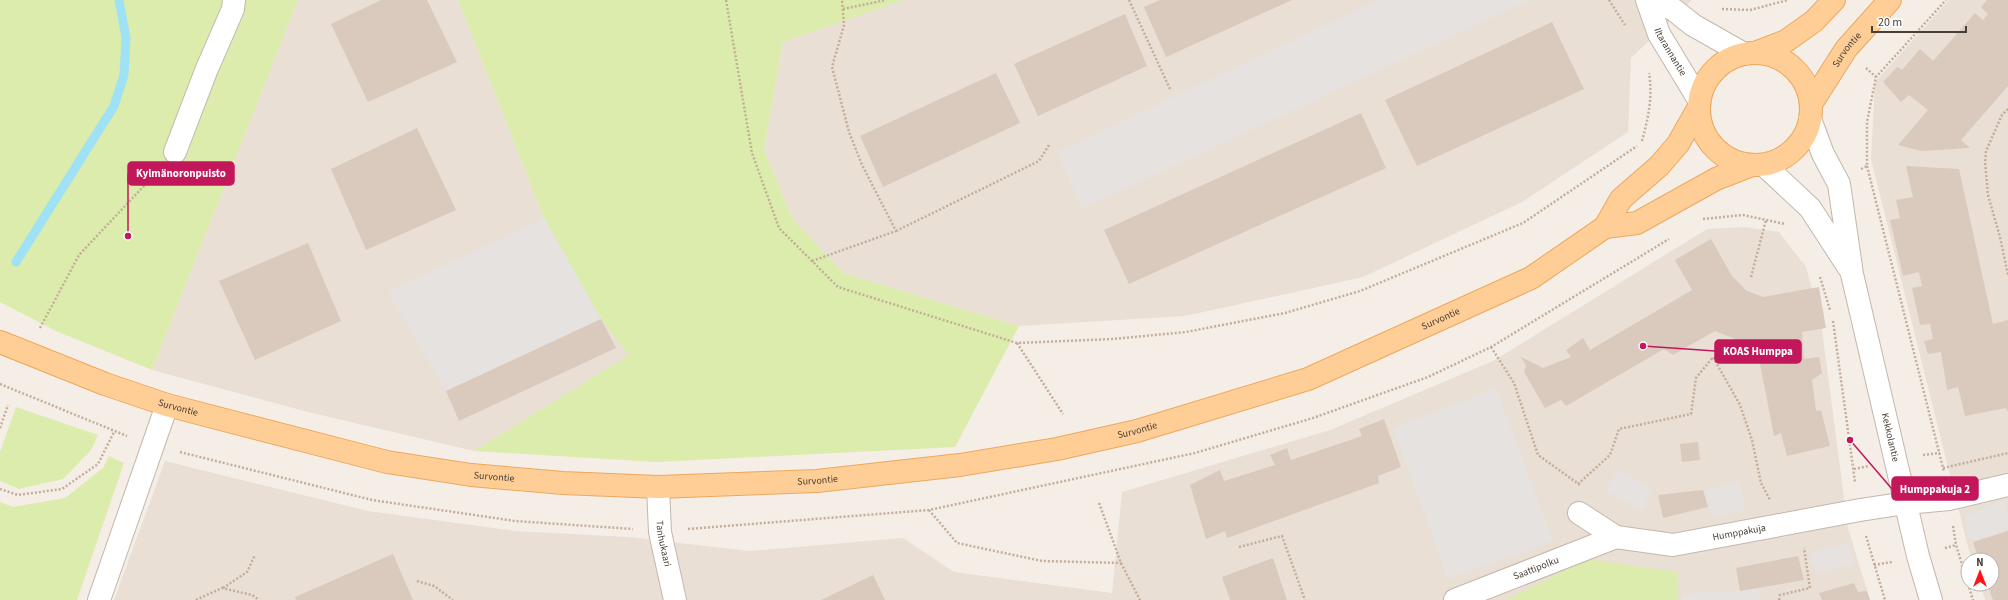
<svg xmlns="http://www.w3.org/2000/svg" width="2008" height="600" viewBox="0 0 2008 600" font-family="'Source Sans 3',sans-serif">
<rect width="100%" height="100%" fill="#f5eee7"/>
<g fill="#e9dfd5">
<polygon points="298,0 458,0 544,218 601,319 630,355 474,451 308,412 152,370"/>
<polygon points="904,0 1692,0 1631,58 1628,132 1522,202 1363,277 1185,316 1019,326 843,273 792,218 764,150 783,42"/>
<polygon points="1949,0 2008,0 2008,600 1985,600 1980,584 1992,584 1992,560 1972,560 1968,547 1871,159 1875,82"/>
<polygon points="1744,227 1779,232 1806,267 1821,322 1848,528 1870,600 114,600 165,461 368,511 515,531 628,537 749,551 903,538 954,572 1112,593 1122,492 1330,430 1493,361 1707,229"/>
</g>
<g fill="#dbecad">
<polygon points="0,0 298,0 152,370 56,331 0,302"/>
<polygon points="458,0 904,0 783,42 764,150 792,218 843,273 1019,326 955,447 657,462 474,451 629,355 601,319 544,218"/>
<polygon points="16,407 98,435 91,450 63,479 19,489 0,481 0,452"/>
<polygon points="109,456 124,463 77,600 0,600 0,502 13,507 65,498 103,468"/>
<polygon points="1588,559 1677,572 1678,600 1506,600"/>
</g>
<g fill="#e5e2df">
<polygon points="1378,0 1530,0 1082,209 1057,152"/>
<polygon points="544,218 601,319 446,391 388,292"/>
<polygon points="1496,388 1553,541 1448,579 1393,428"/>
<polygon points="1618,470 1652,488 1642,510 1605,491"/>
<polygon points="1739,481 1746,510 1712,518 1703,490"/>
<polygon points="2004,500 2008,516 2008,530 1970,541 1964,517"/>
<polygon points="1848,543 1855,564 1816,573 1809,553"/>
<polygon points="1759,589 1760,600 1682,600 1681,594"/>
</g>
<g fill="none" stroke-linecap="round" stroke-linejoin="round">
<polyline stroke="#9fe2f6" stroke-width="9" points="16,262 114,106 124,75 126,38 119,0"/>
</g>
<g fill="#dacabe">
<polygon points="381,0 427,0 457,62 368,102 331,24"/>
<polygon points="1160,0 1292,0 1166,57 1144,7"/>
<polygon points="1987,0 2008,0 2008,86 1961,140 1970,148 1921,151 1898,145 1928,110 1909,95 1901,102 1883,82 1897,67 1902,70 1920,49 1933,61 1975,13 1983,20 1988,14 1981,7"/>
<polygon points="1125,14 1147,66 1038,116 1014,64"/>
<polygon points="1552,22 1584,89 1417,166 1385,100"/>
<polygon points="996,73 1020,123 883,187 860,136"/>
<polygon points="1361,113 1386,168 1129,284 1104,230"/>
<polygon points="417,128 456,210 366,250 331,169"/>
<polygon points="1906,166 1959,169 1993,324 2008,320 2008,412 2006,408 1965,416 1958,387 1947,390 1941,352 1928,354 1924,341 1933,339 1930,324 1920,325 1912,288 1922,286 1919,272 1903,276 1890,220 1900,218 1896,200 1913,197"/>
<polygon points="1711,239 1732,276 1747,291 1763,297 1819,287 1826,328 1802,332 1804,359 1819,357 1822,373 1812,380 1816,411 1821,410 1830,446 1787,456 1781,433 1774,436 1757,348 1715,331 1673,355 1664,349 1566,406 1561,400 1545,408 1524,372 1526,366 1521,357 1543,368 1571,357 1566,350 1583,338 1590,350 1692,290 1675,260"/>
<polygon points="308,243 341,321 255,360 219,281"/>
<polygon points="601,319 616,348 459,421 446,391"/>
<polygon points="1384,419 1401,467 1378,476 1379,483 1227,538 1225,531 1206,539 1190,485 1220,470 1224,481 1275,465 1270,455 1287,448 1291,460 1362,436 1359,429"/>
<polygon points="1698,442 1700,460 1682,462 1680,444"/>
<polygon points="1703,490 1708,507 1663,518 1658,495"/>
<polygon points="2008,531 2008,600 1993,600 1987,584 1992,584 1992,560 1979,560 1973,542"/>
<polygon points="393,554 413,600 296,600 295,597"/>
<polygon points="1798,556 1804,580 1740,591 1736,568"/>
<polygon points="1273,558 1287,600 1230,600 1222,577"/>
<polygon points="873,575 885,600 821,600"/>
<polygon points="1854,583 1858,592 1867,591 1870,600 1822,600 1819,593"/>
</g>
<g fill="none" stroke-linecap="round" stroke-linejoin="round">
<defs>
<g id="minor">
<path id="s1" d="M1647 0 1659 34 1699 100"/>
<polyline points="1655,0 1674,10 1693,25 1744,54"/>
<path id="s2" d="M1810 119 1823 154 1839 184 1852 274 1918 556 1931 600"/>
<polyline points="175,152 206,71 233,9 234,0"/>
<polyline points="1764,165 1810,208 1849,268"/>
<path id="s3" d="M658 487 660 532 675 600"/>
<path id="s4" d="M1579 513 1616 537 1673 545 1860 510 1906 503 1949 499 2008 485"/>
<polyline points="99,600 167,405"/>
<path id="s5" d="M1455 600 1616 537"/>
</g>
<g id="major">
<polyline points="1755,53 1786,41 1814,21 1834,0"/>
<circle cx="1755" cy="109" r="56"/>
<path id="s6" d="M1811 104 1846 49 1890 0"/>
<polyline points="1605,227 1637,223 1716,179 1752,165"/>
<path id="s7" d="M0 342 105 384 167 405 387 462 471 475 563 483 658 487 817 481 960 465 1057 449 1137 431 1308 379 1531 278 1605 227 1621 199 1659 166 1678 144 1699 107"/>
</g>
</defs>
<use href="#minor" stroke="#c4b7ac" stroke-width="24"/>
<use href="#major" stroke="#eda85d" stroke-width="24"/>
<g stroke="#c4ad99" stroke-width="2.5" stroke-dasharray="2 2" stroke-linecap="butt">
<polyline points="726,0 752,153 779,228 838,287 1017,343 1113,339 1186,332 1285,313 1360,291 1523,223 1637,146"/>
<polyline points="1129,0 1170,89"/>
<polyline points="1609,0 1625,25"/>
<polyline points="843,9 886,0"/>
<polyline points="1722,9 1750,10 1788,0"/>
<polyline points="1866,68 1876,77"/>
<polyline points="2008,109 2002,115 1986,151 1985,162 1988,195 2000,237 2008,275"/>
<path d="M1642 141C1648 119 1653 97 1649 73"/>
<polyline points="1867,166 1944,472"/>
<polyline points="1861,169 1867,166 1867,122 1876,77 1946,0"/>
<polyline points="1703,219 1743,215 1785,224"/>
<polyline points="896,231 1039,161 1049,145"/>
<polyline points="812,261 896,231 862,165 849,132 832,67 844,25 842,0"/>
<polyline points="1751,277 1766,220"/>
<polyline points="1820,277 1830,310"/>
<polyline points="1833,321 1855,482"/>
<polyline points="40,328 79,255 157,172"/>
<polyline points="1017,343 1063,414"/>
<polyline points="1491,347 1514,383 1538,455 1580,485"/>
<polyline points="0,384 127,436"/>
<polyline points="0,428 8,405"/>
<polyline points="180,452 372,500 515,521 633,529"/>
<polyline points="1923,455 1940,453"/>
<polyline points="1943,468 2008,453"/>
<polyline points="1854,469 1869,466"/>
<polyline points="1578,484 1610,455 1619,429 1691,414 1696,378 1713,357 1740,405 1752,440 1761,483 1770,500"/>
<polyline points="0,489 18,495 62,489 98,464 114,432"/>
<polyline points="1099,503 1121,563 1140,600"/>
<polyline points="929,510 957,543 1042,561 1121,563"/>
<polyline points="1953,526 1956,545 1973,600"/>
<polyline points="688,529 929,510 1195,453 1313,418 1428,377 1491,347 1669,239"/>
<polyline points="1866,536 1885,600"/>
<polyline points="1239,547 1282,536 1305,600"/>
<polyline points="1945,548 1956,545"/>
<polyline points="1874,565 1892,562"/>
<polyline points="417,581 434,586 453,600"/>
<polyline points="223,588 247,572 255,555"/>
<polyline points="196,600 222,588 252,595 259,600"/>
<polyline points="1779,600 1780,595 1810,588 1804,548"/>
</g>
<use href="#minor" stroke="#fff" stroke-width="22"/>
<use href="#major" stroke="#ffce96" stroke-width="22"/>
</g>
<g text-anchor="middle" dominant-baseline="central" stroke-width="3.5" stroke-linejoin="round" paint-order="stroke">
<g font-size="10" fill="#483e35" stroke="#fff">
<text stroke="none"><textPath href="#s6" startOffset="65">Survontie</textPath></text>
<text stroke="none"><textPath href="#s1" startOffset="57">Iltarannantie</textPath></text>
<text stroke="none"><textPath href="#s7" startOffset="1486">Survontie</textPath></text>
<text stroke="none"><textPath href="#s7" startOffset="190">Survontie</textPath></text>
<text stroke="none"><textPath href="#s7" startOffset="1162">Survontie</textPath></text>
<text stroke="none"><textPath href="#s2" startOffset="330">Kekkolantie</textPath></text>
<text stroke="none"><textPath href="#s7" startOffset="514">Survontie</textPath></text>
<text stroke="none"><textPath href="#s7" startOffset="838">Survontie</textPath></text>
<text stroke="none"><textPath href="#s4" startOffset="169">Humppakuja</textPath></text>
<text stroke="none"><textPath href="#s3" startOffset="57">Tanhukaari</textPath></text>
<text stroke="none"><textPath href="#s5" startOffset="87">Saattipolku</textPath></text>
</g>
</g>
<path fill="none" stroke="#c2185b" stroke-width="1.5" d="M128 236L128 174M1643 346L1715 351M1850 440L1892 489"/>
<g fill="#c2185b" stroke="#fff" stroke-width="1.5">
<circle cx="128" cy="236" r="4"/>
<circle cx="1643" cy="346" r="4"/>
<circle cx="1850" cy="440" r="4"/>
</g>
<g fill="#c2185b" stroke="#c2185b" stroke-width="1.5">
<rect x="128" y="162" width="106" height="23" rx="4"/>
<rect x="1715" y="340" width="86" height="23" rx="4"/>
<rect x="1892" y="477" width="86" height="23" rx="4"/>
</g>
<g font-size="11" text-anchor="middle" font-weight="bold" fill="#fff">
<text x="181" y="177">Kylmänoronpuisto</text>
<text x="1758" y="355">KOAS Humppa</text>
<text x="1935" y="493">Humppakuja 2</text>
</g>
<g transform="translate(1980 572)"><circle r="19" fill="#ffffff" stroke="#b6b2ae"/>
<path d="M0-3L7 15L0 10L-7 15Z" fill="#ff141a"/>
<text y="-6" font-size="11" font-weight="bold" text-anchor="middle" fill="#483e35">N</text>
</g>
<path d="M1872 26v6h94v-6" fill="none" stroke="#483e35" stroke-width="2"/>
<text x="1878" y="26" font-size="12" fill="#483e35" stroke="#ffffff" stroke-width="3" paint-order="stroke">20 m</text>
</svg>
